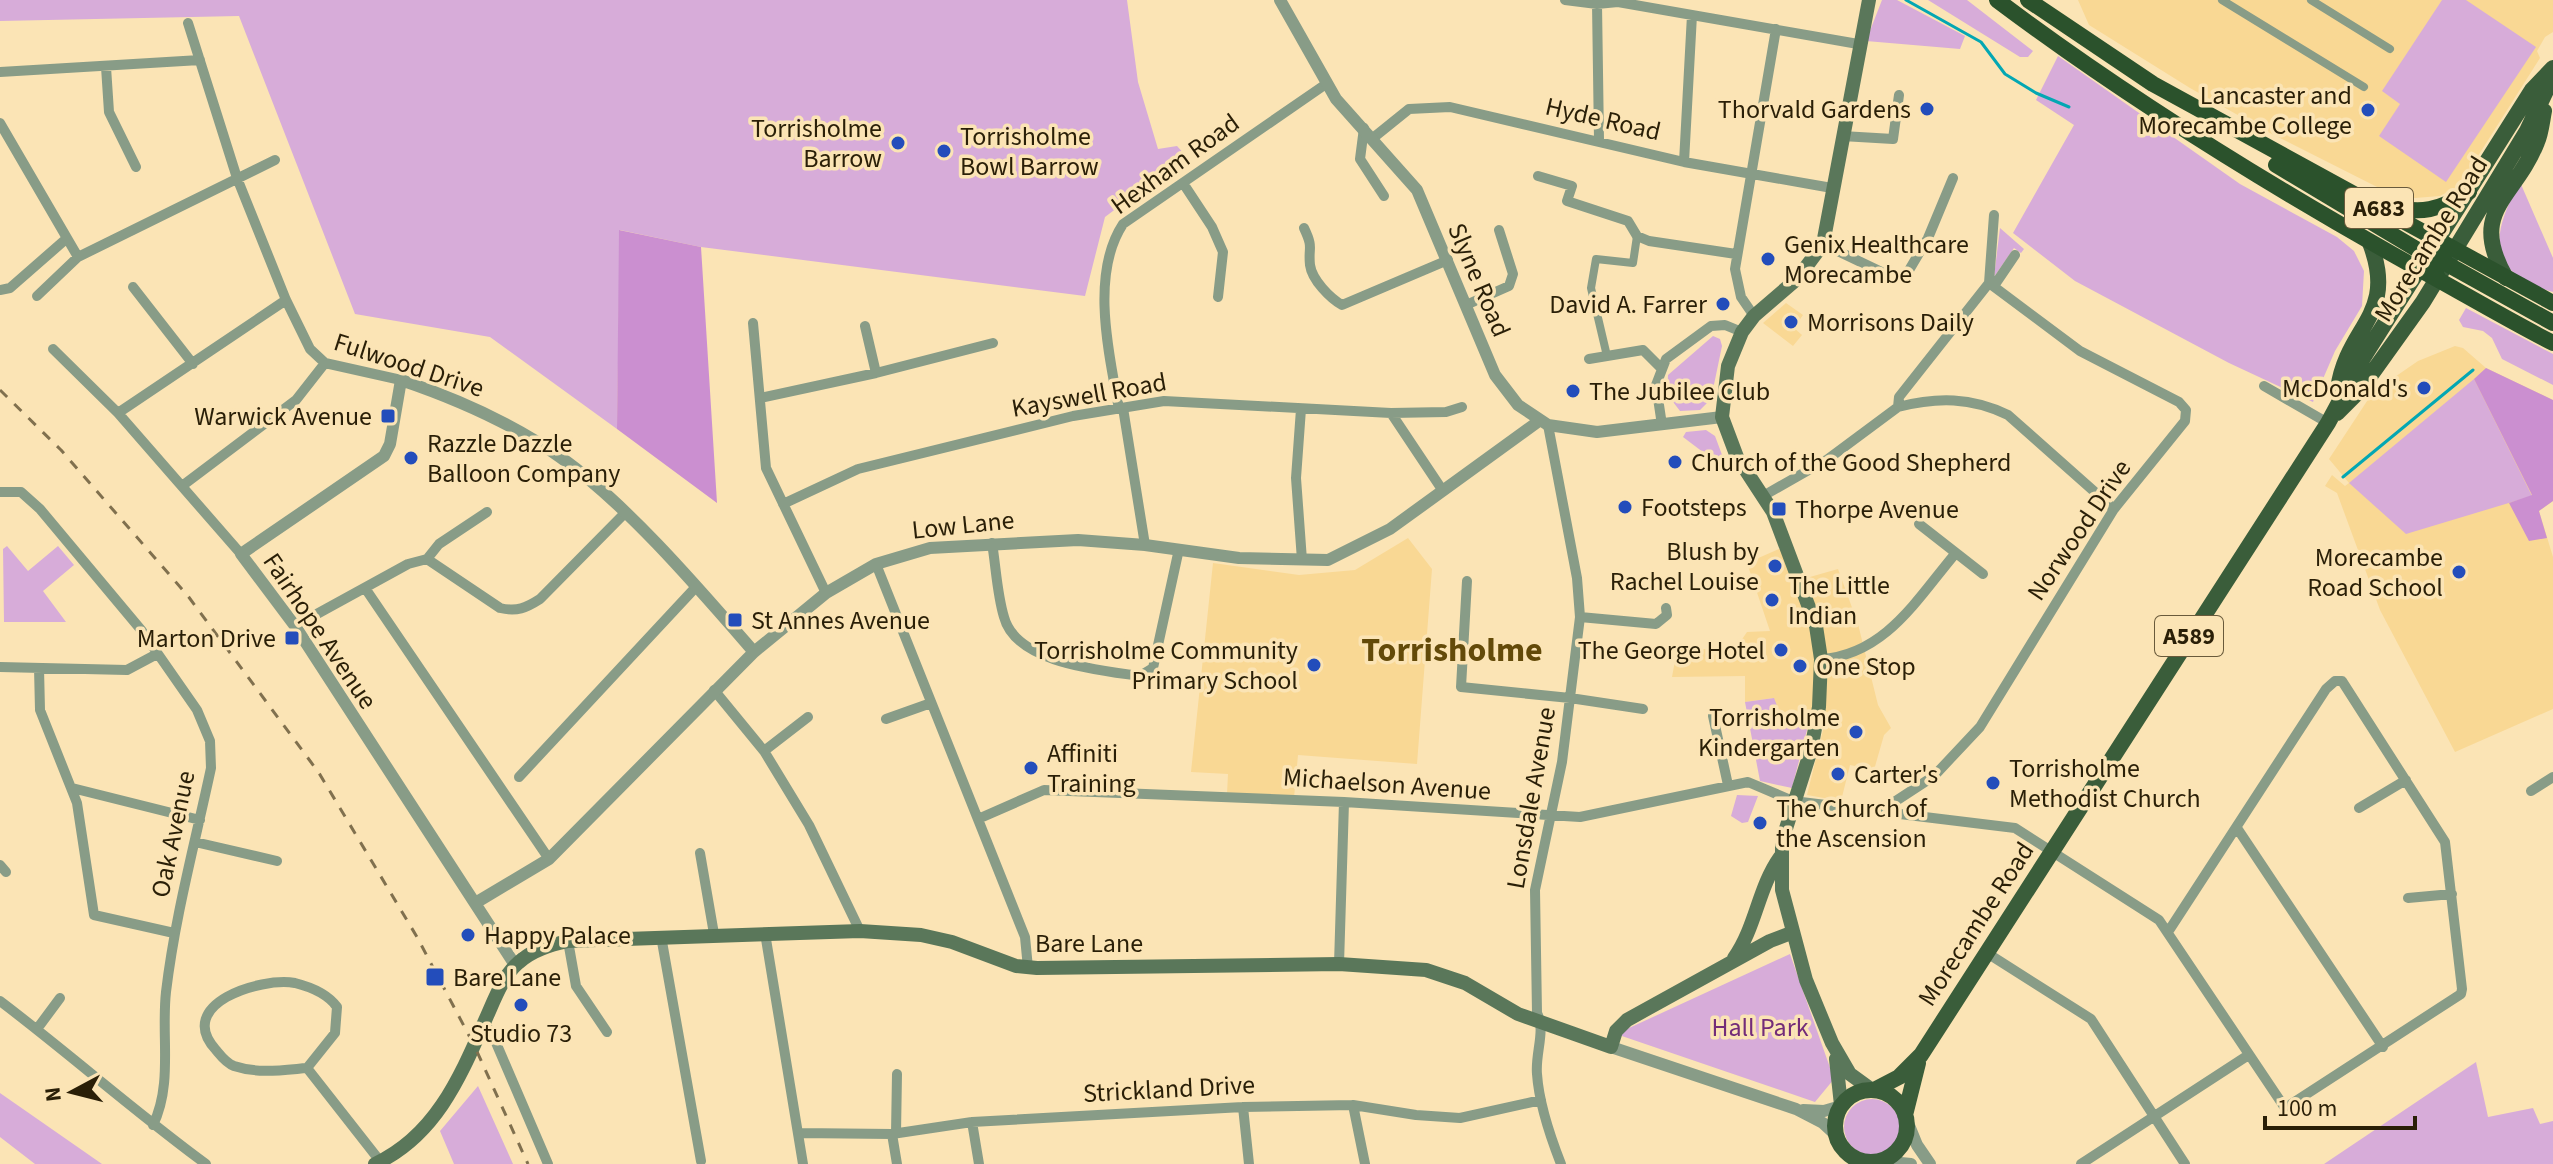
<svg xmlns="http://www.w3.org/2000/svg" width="2553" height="1164" font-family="'Source Sans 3',sans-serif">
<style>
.built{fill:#f9d894}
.green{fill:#d7acd9}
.forest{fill:#cb8fd0}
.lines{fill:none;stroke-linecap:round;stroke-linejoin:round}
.stream{stroke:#03a7b3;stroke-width:3}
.pedestrian{stroke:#889c87;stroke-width:8}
.minor{stroke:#889c87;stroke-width:10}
.tertiary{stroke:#889c87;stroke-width:12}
.secondary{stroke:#5a775a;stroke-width:14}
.primary{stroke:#3a5d3a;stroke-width:16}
.trunk{stroke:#2b522c;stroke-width:16}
.rail{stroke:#80704e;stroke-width:3;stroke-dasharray:10 10;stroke-linecap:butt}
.poi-dot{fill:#234dbb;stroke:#fbe4b5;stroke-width:3}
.labels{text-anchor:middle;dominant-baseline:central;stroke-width:7;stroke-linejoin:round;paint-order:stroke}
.shield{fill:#fbe4b5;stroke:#695a3b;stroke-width:2}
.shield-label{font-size:24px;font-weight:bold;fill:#2a1f07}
.poi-label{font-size:26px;fill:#2a1f07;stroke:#fbe4b5;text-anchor:start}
.street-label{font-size:26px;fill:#2a1f07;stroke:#fbe4b5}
.park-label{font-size:26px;fill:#732c79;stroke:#fbe4b5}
.district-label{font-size:34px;font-weight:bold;fill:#634a09;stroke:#fbe4b5}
</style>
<rect width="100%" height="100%" fill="#fbe4b5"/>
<path class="built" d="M2078,0h475v32l-8,5 -8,14 3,7 -81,128 -19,10 -25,2 -26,-5 -123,-62 -76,-43 -101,-63z
M1786,303l17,12 -9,13 8,7 -9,11 -30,-23z
M2455,346l8,2 23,20 67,32v101l-14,10 14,46v152l-98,43 -75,-142 -43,-117 -12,-7 7,-11 13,11 4,-3 -20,-24 44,-67 45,-31z
M1408,538l24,31 -15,195 -119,-9 -4,43 -67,-4 1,-20 -37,-2 22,-209 86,12 56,-5z
M1788,545l15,34 35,-10 20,55 20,81 13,23 -7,7 -10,35 -24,-5 -9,36 -34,-6 19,-77 -18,8 -25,-5 -10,-23 -28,4v-26l-73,1 5,-27 59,-2 11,-16 23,-1 -23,-68z"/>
<path class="green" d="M0,0h1127l11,82 20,67 19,-3 9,10 -81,61 -20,79 -384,-49 -81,-17 -3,199 -127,-92 -135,-23 -116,-298 -239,5z
M1882,0h15l68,36 -5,13 -94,-8z
M1928,0h39l66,51 -5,6h-8z
M2442,0h24l70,47 -90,135 -67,-46 21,-32 -18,-13z
M2058,56l182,128 97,53 17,14 10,20 -2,35 -27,45 -22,51 -84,-39 -154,-82 -62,-48 61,-108 -38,-25z
M2520,182l33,76v34c-68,-19 -62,-58 -33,-110z
M2000,228l24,21 -3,4 -7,-5 -20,29z
M2466,308l87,46v31l-51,-26 -10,-21 -9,-7 -20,-4 -4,-7z
M1713,336l7,3 2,7 -11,53 -11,11 -20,1 -13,-17 1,-19z
M2474,379l58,117 -126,38 -57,-51z
M1706,430l9,6 13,35 -45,-34 3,-5z
M7,546l21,25 30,-25 16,19 -31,26 23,31h-62l-1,-73z
M1774,698l9,23 25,5 -16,62 -32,-7 -15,-79z
M1737,795l21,1 -10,26 -6,1 -11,-7z
M1790,954l44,125 -19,23 -199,-68z
M2476,1062l12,55 45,-9 7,16 13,-3v43h-229z
M478,1086l35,78h-59l-14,-33z
M0,1093l102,71h-67l-35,-27z
M1844 1127a28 28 0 1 1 56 0a28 28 0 1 1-56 0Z"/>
<path class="forest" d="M619,230l82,17 16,256 -100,-74z
M2486,368l67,32v101l-14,10 8,27 -18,3 -20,-38 23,-8 -58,-116z"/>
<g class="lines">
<path class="stream" d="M1906,0l75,42 24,32 31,19 33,14
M2343,477l130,-107"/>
<path class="pedestrian" d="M2222,0l142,87
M2311,0l79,49
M1607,356l-16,-68 5,-29 37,4 4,-27"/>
<path class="minor" d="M1565,0l32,4 21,-2 240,42
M1597,4l2,136
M188,23l49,155 49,122 24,49 15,14 76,17
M106,67l3,45 27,55
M0,72l200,-12
M0,123l78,134
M1364,128l-4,31 24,37
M1842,136l51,3 6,-44
M1373,138l36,-29 41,-2 234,55 148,26
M1684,162l8,-147
M1538,176l34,10 -5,15 61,20 9,15 12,5 87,13
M1183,183l29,44 11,25 -5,45
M1304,228c10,21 4,18 6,37 2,15 20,33 32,40l106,-45
M1823,244l69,33h13l23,-39 25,-60
M1989,283l5,-68
M1994,286l21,-31
M133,287l60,77
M0,290l10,-2 56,-49
M37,296l41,-39 197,-97
M1466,305l43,-19 4,-12 -14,-44
M1754,316l-13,-19 -6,-28 41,-240
M753,323l13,145 60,125
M865,326l11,47
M53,349l65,64 123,141
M1589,359l54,-9 17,17
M2264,386l64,37
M760,398l116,-25 117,-30
M1898,407c39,-10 73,-10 110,8l106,94
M1123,408l22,137
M1119,409c-10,-55 -29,-135 4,-185l203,-140
M1301,409l-5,69 6,82
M118,413l168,-113
M1391,413l52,78
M1548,425l29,153 3,39 -18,145 -27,128 2,123c9,18 -2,40 0,61 2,30 13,62 24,90
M1662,425l-6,-40 10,-26 45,-33 14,-1 17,7
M182,486l114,-86 29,-37
M0,492h21l19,17 102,122 55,79 13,31 1,27c-16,75 -36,148 -45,224 -5,44 7,92 -13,133
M1763,496l65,-37 70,-52 1,-10 90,-114
M783,504l75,-35 215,-53 91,-15 227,12 55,-1 16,-5
M1919,524l64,50
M992,543c4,24 5,51 12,74 12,46 95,53 136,59l13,-8 26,-119
M427,559l12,-15 48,-32
M876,564l149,373 3,31
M1467,581l-6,106 109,11 73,11
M365,588l184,271
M1580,617l76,7 11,-9 -1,-7
M295,626l113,-62 19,-5 73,49c17,4 26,0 40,-9l84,-85
M1821,659c64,-4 96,-60 134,-105
M0,667l127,3 30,-16
M39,668l1,42 37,93 17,112 80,18
M714,690l50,61 45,74 51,106
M1713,716l15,69
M886,719l45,-16
M764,751l44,-34
M519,777l176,-189
M72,788l128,32
M2531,791l22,-14
M2359,808l47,-28
M1882,810l52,-34 46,-49 134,-218 71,-88 1,-11 -7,-8 -99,-51 -91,-68
M978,819l66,-29 300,12 236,15 168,-35 45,19 222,27 144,92 126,188 176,-114 1,-5 -17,-147 -103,-161h-7l-9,8 -158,243
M2237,828l146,219
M195,842l82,19
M700,853l14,81
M0,865l6,7
M2408,898l44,-4
M765,933l38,231
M661,936l40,225
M568,941l8,45 31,46
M1987,953l104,66 94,145
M1339,964l5,-162
M0,1001c70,53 135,111 206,163
M483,1025l8,6 57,133
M37,1029l23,-31
M307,1068l28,-35 2,-26c-10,-14 -26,-20 -42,-24 -35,-6 -121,21 -79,67 5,6 10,13 18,16 24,8 49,4 73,2l73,93
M1353,1105l12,59
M1243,1107l6,57
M972,1122l7,42
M798,1133l94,1 80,-12 271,-15 110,-2 63,10 44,3 81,-18
M896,1133l1,-59
M892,1134l5,30
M2081,1164l166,-108"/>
<path class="tertiary" d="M1280,0l56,99 81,91 78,185 23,30 30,20 49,7 125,-15
M477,902l72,-43 205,-207 72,-59 50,-29 54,-16 148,-8 67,5 94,13 89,2 62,-31 149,-108
M515,965l-220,-339 -54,-72 143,-98 6,-12 11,-64c56,19 111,43 159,77 66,46 141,134 194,195
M1611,1047l185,62 27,14 13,12
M1803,1110l21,1 17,-5
M1906,1118l11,27 13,19
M1880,1161l31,3"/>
<path class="secondary" d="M1869,0l-46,244 -26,35 -43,37 -12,16 -14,34 -6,51 15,40 36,55 43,114 5,33 -2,48 -8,43 -29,91v49l24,90 26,63 18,31 22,16
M1734,958c22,-31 24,-70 46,-101
M1836,1059l5,46
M375,1164c62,-29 86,-89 112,-148 8,-18 16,-40 31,-53 14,-13 32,-18 50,-22l292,-10 61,4 31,7 64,24 21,2 302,-4 87,6 39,13 53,31 93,33 5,-16 11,-11 143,-79 21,-8"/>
<path class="primary" d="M2506,278c-39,-68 9,-79 31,-136 4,-9 5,-21 7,-31
M2338,389c9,-64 60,-73 32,-146
M2337,413l23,-23 63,-88 104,-171 26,-55
M1874,1090l25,-13 22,-22 407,-632 35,-65 169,-268 21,-22
M1835 1126a36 36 0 1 1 72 0a36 36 0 1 1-72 0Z
M1905,1115l13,-52"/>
<path class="trunk" d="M1997,0c133,100 273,186 418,267 46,25 91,52 138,76
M2028,0l125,84 400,219
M2276,165l152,91 10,22
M2389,203c28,15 54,5 80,-11
M2435,248l12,16 106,59"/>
<path class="rail" d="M0,390l61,60 127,146 131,177 98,164 57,108 54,119"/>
</g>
<g class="poi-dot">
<circle cx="1927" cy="109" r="8"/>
<circle cx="2368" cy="110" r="8"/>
<circle cx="898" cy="143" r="8"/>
<circle cx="944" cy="151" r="8"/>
<circle cx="1768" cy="259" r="8"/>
<circle cx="1723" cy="304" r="8"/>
<circle cx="1791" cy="322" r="8"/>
<circle cx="2424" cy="388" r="8"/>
<circle cx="1573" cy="391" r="8"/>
<rect x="380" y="408" width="16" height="16" rx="4"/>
<circle cx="411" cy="458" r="8"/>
<circle cx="1675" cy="462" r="8"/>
<circle cx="1625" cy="507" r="8"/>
<rect x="1771" y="501" width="16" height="16" rx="4"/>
<circle cx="1775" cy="566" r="8"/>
<circle cx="2459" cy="572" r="8"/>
<circle cx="1772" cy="600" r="8"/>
<rect x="727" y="612" width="16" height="16" rx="4"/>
<rect x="284" y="630" width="16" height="16" rx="4"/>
<circle cx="1781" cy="650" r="8"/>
<circle cx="1314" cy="665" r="8"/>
<circle cx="1800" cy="666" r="8"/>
<circle cx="1856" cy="732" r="8"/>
<circle cx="1031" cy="768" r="8"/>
<circle cx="1838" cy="774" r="8"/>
<circle cx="1993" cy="783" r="8"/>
<circle cx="1760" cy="823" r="8"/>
<circle cx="468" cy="935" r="8"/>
<rect x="425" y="967" width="20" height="20" rx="4"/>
<circle cx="521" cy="1005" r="8"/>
</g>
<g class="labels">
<g class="shield">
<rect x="2345" y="188" width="68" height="40" rx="6"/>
<rect x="2155" y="616" width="68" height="40" rx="6"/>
</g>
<g class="shield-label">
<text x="2379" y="208">A683</text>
<text x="2189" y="636">A589</text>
</g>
<g class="poi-label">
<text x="2352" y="95" text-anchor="end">Lancaster and<tspan x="2352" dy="30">Morecambe College</tspan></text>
<text x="1911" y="109" text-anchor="end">Thorvald Gardens</text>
<text x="882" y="128" text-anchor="end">Torrisholme<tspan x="882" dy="30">Barrow</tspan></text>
<text x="960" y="136">Torrisholme<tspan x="960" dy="30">Bowl Barrow</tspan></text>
<text x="1784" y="244">Genix Healthcare<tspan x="1784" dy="30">Morecambe</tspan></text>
<text x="1707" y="304" text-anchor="end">David A. Farrer</text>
<text x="1807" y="322">Morrisons Daily</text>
<text x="2408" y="388" text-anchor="end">McDonald's</text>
<text x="1589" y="391">The Jubilee Club</text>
<text x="372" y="416" text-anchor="end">Warwick Avenue</text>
<text x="427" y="443">Razzle Dazzle<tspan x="427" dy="30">Balloon Company</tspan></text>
<text x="1691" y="462">Church of the Good Shepherd</text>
<text x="1641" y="507">Footsteps</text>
<text x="1795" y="509">Thorpe Avenue</text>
<text x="1759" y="551" text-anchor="end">Blush by<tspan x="1759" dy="30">Rachel Louise</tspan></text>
<text x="2443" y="557" text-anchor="end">Morecambe<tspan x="2443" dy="30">Road School</tspan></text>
<text x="1788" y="585">The Little<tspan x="1788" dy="30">Indian</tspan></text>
<text x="751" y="620">St Annes Avenue</text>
<text x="276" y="638" text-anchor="end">Marton Drive</text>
<text x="1298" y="650" text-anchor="end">Torrisholme Community<tspan x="1298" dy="30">Primary School</tspan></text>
<text x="1765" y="650" text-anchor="end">The George Hotel</text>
<text x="1816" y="666">One Stop</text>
<text x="1840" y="717" text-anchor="end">Torrisholme<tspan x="1840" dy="30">Kindergarten</tspan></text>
<text x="1047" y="753">Affiniti<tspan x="1047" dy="30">Training</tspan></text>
<text x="2009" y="768">Torrisholme<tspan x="2009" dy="30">Methodist Church</tspan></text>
<text x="1854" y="774">Carter's</text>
<text x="1776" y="808">The Church of<tspan x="1776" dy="30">the Ascension</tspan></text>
<text x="484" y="935">Happy Palace</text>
<text x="453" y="977">Bare Lane</text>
<text x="521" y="1033" text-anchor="middle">Studio 73</text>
</g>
<g class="street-label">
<text transform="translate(1603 119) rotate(13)">Hyde Road</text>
<text transform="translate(1175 164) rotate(-36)">Hexham Road</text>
<text transform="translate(2431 239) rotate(-58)">Morecambe Road</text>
<text transform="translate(1479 280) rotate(67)">Slyne Road</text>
<text transform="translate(409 365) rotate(18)">Fulwood Drive</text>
<text transform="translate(1089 395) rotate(-10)">Kayswell Road</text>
<text transform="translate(963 525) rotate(-6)">Low Lane</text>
<text transform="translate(2079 530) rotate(-56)">Norwood Drive</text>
<text transform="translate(320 631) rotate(56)">Fairhope Avenue</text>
<text transform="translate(1387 784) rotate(4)">Michaelson Avenue</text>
<text transform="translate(1531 798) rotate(-80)">Lonsdale Avenue</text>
<text transform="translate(173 834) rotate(-78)">Oak Avenue</text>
<text transform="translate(1976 924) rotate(-57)">Morecambe Road</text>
<text x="1089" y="943">Bare Lane</text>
<text transform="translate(1169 1089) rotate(-3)">Strickland Drive</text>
</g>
<g class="park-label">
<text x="1760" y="1027">Hall Park</text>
</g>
<g class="district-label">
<text x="1452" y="650">Torrisholme</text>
</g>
</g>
<g transform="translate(72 1092) rotate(263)" stroke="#fbe4b5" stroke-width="6" paint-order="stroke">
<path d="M0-6L14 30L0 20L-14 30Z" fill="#2a1f07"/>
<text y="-12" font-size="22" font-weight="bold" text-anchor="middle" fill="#2a1f07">N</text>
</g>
<path d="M2265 1116v12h150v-12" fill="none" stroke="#2a1f07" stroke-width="4"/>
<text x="2277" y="1116" font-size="24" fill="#2a1f07" stroke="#fbe4b5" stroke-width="6" paint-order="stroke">100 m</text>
</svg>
